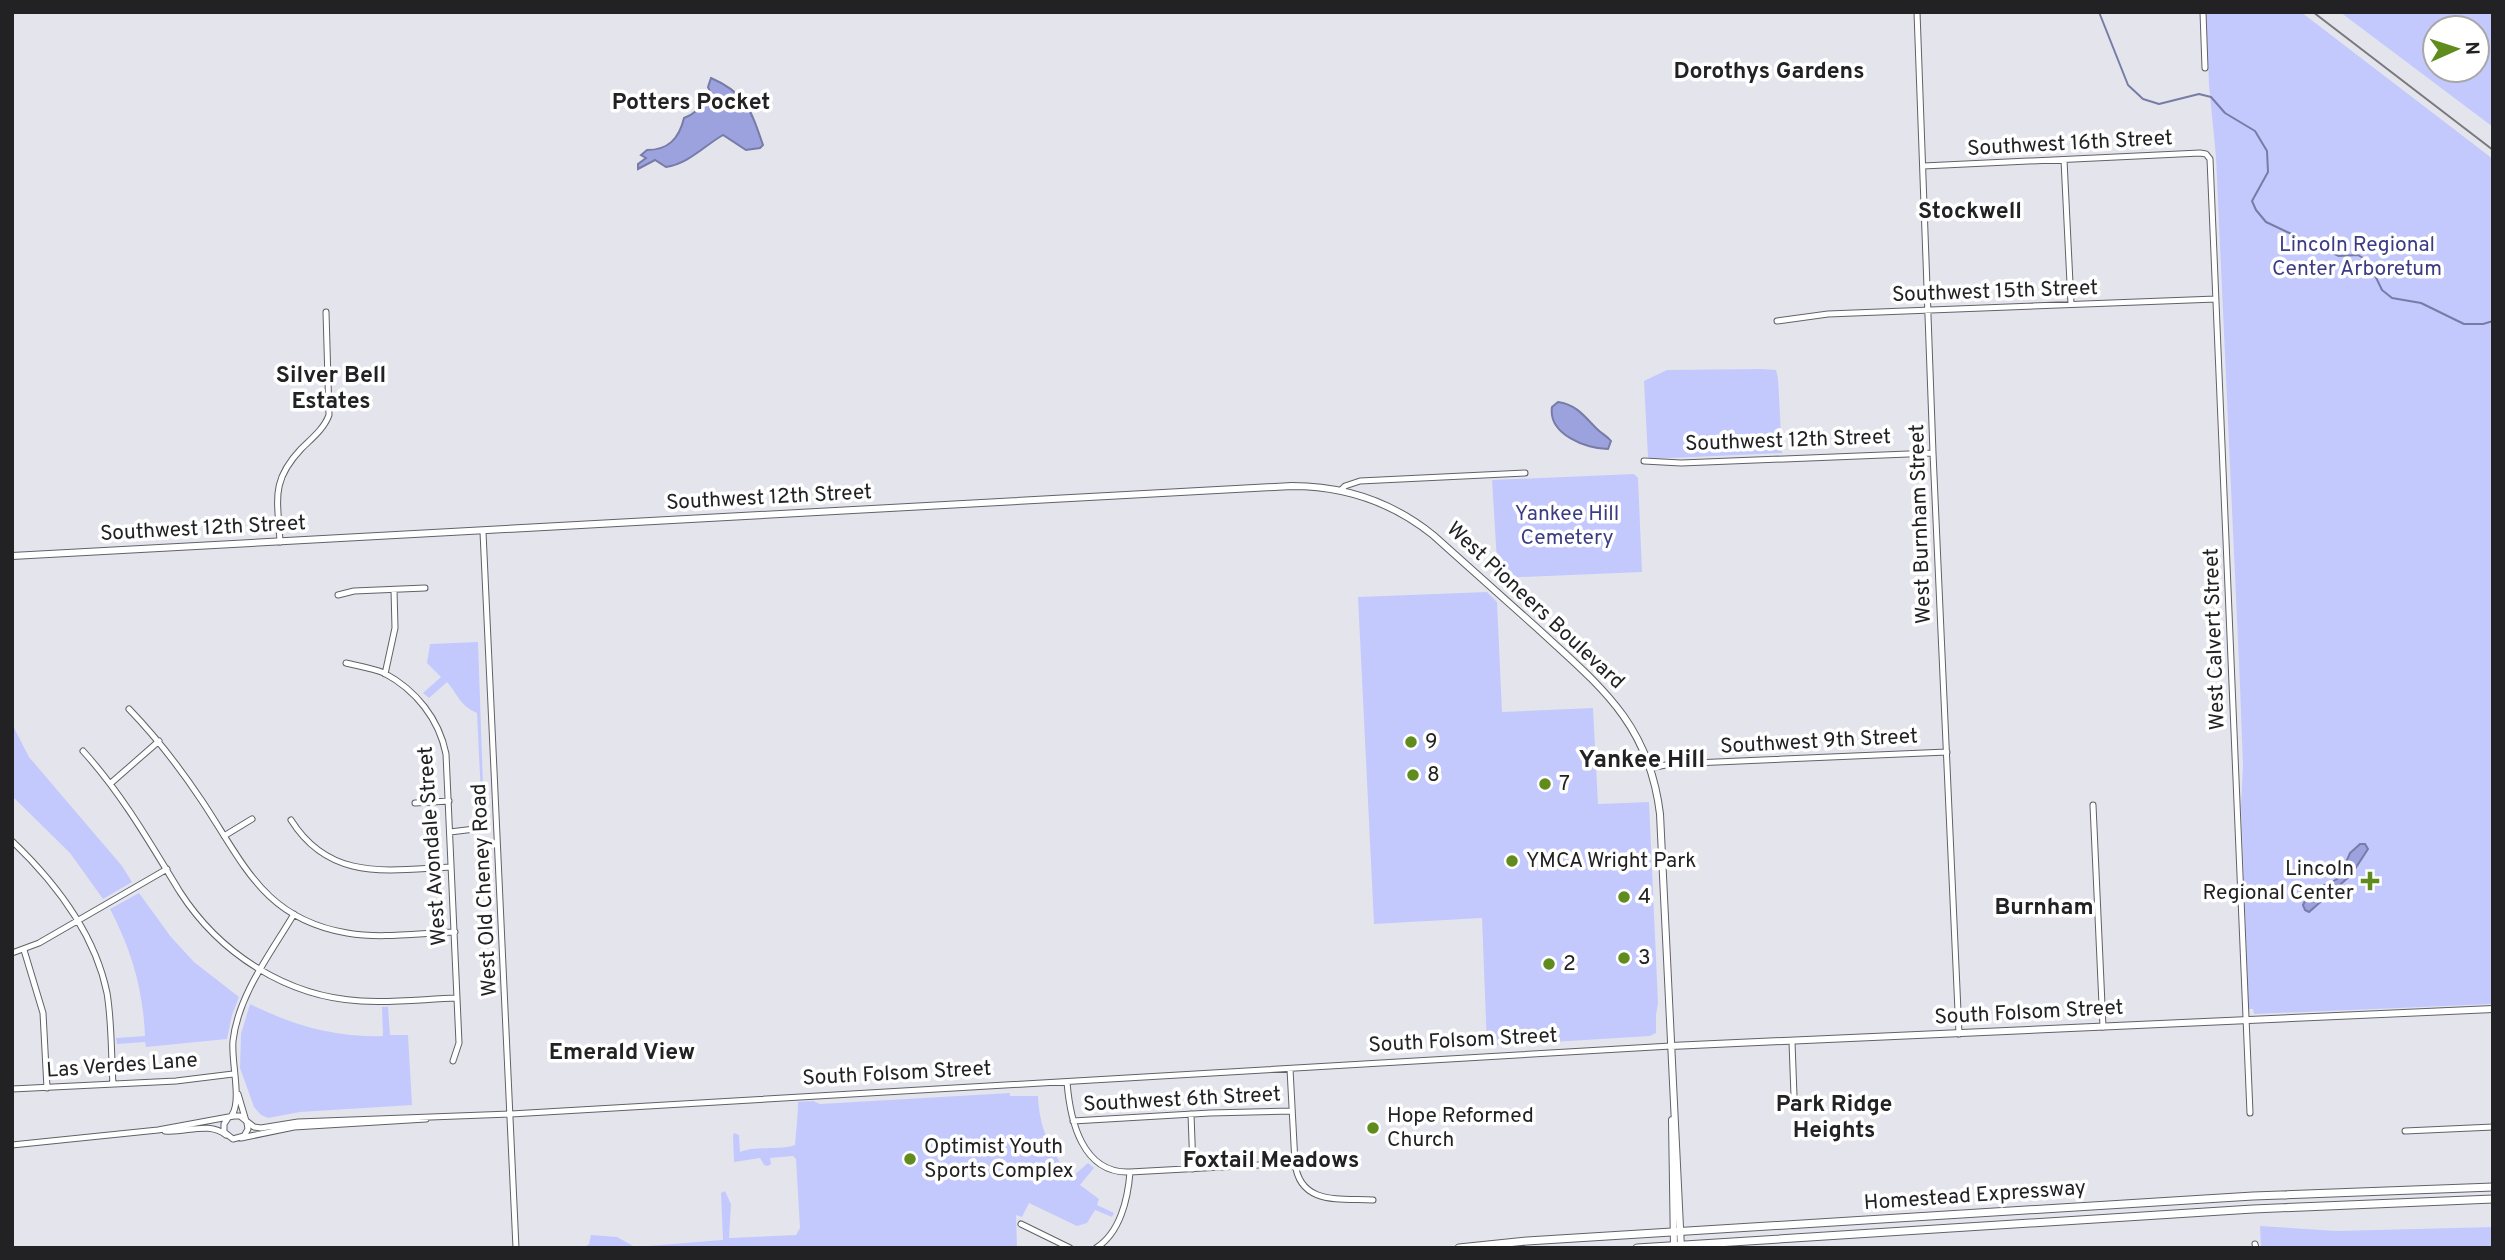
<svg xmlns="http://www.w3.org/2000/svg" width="2505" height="1260" font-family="Overpass,sans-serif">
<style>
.green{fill:#c4c9fd;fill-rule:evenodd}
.water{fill:#9ca2de;stroke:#777ca6;stroke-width:2}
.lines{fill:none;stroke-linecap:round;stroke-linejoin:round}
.stream{stroke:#777ca6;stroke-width:2}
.minor-casing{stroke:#616268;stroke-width:7}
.major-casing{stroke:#616268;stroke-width:8}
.highway-casing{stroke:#616268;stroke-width:9}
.minor{stroke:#fff;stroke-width:5}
.major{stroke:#fff;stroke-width:6}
.highway{stroke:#fff;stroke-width:7}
.rail{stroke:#78787d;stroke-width:2}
.poi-dot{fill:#5f8c1d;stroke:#fff;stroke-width:2.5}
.labels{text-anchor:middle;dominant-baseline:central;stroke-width:7;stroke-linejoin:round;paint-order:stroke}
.street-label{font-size:21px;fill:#222224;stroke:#fff}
.park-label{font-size:21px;fill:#3c3c84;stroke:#fff}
.poi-label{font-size:21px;fill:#222224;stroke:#fff;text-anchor:start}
.neighbourhood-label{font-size:23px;font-weight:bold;fill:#222224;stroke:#fff}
.quarter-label{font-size:24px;font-weight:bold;fill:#222224;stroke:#fff}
</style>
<rect width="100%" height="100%" fill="#e4e5ec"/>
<path class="green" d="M2206,12h95l192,147v845l-239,10 -1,-5h-4l-8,-204 2,-39 -3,-80 -24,-529 -7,-72z
M2340,12h153v115zM2435,28h42v42h-42z
M1762,369l14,1 2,8 4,75 -132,6 -2,-2 -4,-76 23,-11z
M1634,474l4,4 4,94 -144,6 -6,-98z
M1487,592l10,10 5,110 91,-4 5,96 51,-2 9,201 -2,12v18l-6,3 -163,10 -5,-128 -108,6 -16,-327z
M478,642l6,172 -2,3 -5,-104c-18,-8 -18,-17 -30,-31l-18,16 -6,-5 18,-16 -14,-14 3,-19z
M12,724l17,33 93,109 10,16 -29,17 -33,-46 -58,-57z
M139,893l32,44 23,25 45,35 -7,18 -5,24 -81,8 -1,-5 -28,2 -1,-6 29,-2c-2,-46 -13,-85 -35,-127z
M250,1004c42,21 86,34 133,32l-1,-29h6l2,28h18l4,70 -112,7 -32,6 -7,-3 -7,-8 -14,-39 1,-34z
M1010,1093v3h28c1,31 13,58 34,81l16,-14 6,5 -14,17 19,14 -2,6 17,8 -2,4 -17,-7 -8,13 -10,3 -48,-23 -7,14 -6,-2 1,33h-434l6,-4 2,-9 26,2 18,10 88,-7 -2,-47 4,-2 6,13 -2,34 67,-3 4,-7 -4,-69 -3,-3 -23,2 1,6 -3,2 -4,-1 -4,-7 -26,4 -1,-26 1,-3 5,2 1,17c16,-7 37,-1 55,-7 1,-15 3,-28 3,-43l15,-1 7,3z
M2260,1226l77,5 156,-4v21h-232z"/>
<path class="water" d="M711,78c35,15 40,32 52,67l-3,3 -14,2 -23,-15c-19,11 -35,29 -57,32l-11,-7 -17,9v-5l8,-6 -5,-3 6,-5c21,0 32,-11 37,-32 14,-5 14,-12 30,-17l-6,-14z
M1558,402c19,3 26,14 39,27 5,5 10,7 14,12l-3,8c-22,0 -60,-15 -56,-42z
M2360,844h5l3,5 -17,26 -42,37 -4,-2 -2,-5c7,-16 22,-19 36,-27l11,-25z"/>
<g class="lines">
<path class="stream" d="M2099,12l29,73 15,14 16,5 40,-10 12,3 14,16 30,18 12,20 1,21 -16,29 4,9 10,12 64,30 9,4 19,-1 10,6 14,29 10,8 29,5 43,21h19l10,-3"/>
<defs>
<path id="minor" d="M1917,12l16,441 26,581
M2203,12l2,56
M2064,160l7,144
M1923,166l277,-13 6,1 4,5 40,954
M1777,321l51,-7 388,-15
M1644,461l37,2 252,-10
M1341,490l4,-4 15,-5 165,-8
M483,532l33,716
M280,542c-2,-42 -10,-60 21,-93 10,-10 23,-20 28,-34l-3,-103
M338,595l16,-4 71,-3
M346,663c12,3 26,5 38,10 32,17 55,46 62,81l13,289 -6,18
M385,674l10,-46 -1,-38
M129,709c28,29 51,59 73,92 42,63 62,118 145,132 35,6 72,0 108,-1
M83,751c39,43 67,92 97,141 40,62 107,105 181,109 32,2 64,-2 96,-3
M1650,768l21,-4 276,-12
M111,783l48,-42
M415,803l34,-2
M2093,805l10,222
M291,820c39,62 97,50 160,47
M450,832l33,-4
M224,836l28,-17
M12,841c43,41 83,93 95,152 5,30 4,61 6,91
M24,950l19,63 4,75
M12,953l27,-10 128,-74
M1792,1042l2,54
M1290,1069l5,94
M1067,1082c3,38 15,92 63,90l165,-9c5,43 46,35 78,37
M12,1089l164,-8 57,-7
M238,1094l8,27
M1191,1114l2,55
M232,1115c10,-15 -1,-53 1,-74 5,-46 38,-88 61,-127
M228,1118l-4,6v8l9,7 11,-3 4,-7 -1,-6
M1073,1121l137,-8 82,-2
M165,1131c21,2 44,-10 61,4
M2405,1131l88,-4
M241,1138l53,-11 132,-8
M12,1145l146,-15 76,-14h6l14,11 7,1 37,-6 213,-8 1160,-68
M1021,1224l49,24
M2255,1244l1,4
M1096,1248c24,-15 32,-49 34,-76"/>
<path id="major" d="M12,556l1280,-70c53,0 100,16 141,49 35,31 69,62 104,93 63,58 112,95 123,186l21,434
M1671,1046l822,-37
M1672,1120l2,128"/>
<path id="highway" d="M1459,1248l68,-7 726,-45 240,-9
M1637,1248l616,-39 240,-10"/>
</defs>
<use href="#minor" class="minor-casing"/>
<use href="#major" class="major-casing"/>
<use href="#highway" class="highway-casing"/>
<use href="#minor" class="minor"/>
<use href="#major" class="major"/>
<use href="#highway" class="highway"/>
<path class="rail" d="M2313,12l180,138"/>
</g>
<g class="poi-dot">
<circle cx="1411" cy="742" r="7"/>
<circle cx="1413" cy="775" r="7"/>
<circle cx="1545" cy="784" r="7"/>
<circle cx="1512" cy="861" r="7"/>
<path d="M2366.5 870.5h7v7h7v7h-7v7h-7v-7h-7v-7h7z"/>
<circle cx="1624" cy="897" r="7"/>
<circle cx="1624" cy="958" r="7"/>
<circle cx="1549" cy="964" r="7"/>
<circle cx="1373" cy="1128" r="7"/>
<circle cx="910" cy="1159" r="7"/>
</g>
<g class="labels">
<g class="street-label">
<text transform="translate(2070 144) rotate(-3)">Southwest 16th Street</text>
<text transform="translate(1995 292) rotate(-2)">Southwest 15th Street</text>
<text transform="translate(1788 441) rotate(-2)">Southwest 12th Street</text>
<text transform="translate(769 498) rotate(-3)">Southwest 12th Street</text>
<text transform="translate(1921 524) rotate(-92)">West Burnham Street</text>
<text transform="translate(203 529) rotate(-3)">Southwest 12th Street</text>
<text transform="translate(1535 606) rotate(43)">West Pioneers Boulevard</text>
<text transform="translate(2215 639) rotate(-92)">West Calvert Street</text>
<text transform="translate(1819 742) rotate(-3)">Southwest 9th Street</text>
<text transform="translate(433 846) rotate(-94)">West Avondale Street</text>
<text transform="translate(485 890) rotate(-93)">West Old Cheney Road</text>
<text transform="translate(2029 1013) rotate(-3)">South Folsom Street</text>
<text transform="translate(1463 1041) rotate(-3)">South Folsom Street</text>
<text transform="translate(122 1066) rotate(-4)">Las Verdes Lane</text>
<text transform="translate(897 1074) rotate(-3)">South Folsom Street</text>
<text transform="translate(1182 1100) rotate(-3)">Southwest 6th Street</text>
<text transform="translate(1975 1196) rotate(-4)">Homestead Expressway</text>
</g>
<g class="park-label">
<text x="2357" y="245">Lincoln Regional<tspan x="2357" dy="24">Center Arboretum</tspan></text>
<text x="1567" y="514">Yankee Hill<tspan x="1567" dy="24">Cemetery</tspan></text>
</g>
<g class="poi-label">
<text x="1425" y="742">9</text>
<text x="1427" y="775">8</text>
<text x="1559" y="784">7</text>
<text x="1526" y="861">YMCA Wright Park</text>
<text x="2354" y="869" text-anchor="end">Lincoln<tspan x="2354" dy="24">Regional Center</tspan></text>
<text x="1638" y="897">4</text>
<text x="1638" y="958">3</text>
<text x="1563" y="964">2</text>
<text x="1387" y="1116">Hope Reformed<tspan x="1387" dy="24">Church</tspan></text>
<text x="924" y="1147">Optimist Youth<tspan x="924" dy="24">Sports Complex</tspan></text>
</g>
<g class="neighbourhood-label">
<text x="1769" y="72">Dorothys Gardens</text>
<text x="691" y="103">Potters Pocket</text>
<text x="1970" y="212">Stockwell</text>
<text x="331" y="376">Silver Bell<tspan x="331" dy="26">Estates</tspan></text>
<text x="2044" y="908">Burnham</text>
<text x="622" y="1053">Emerald View</text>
<text x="1834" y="1105">Park Ridge<tspan x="1834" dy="26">Heights</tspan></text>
<text x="1271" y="1161">Foxtail Meadows</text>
</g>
<g class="quarter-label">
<text x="1642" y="761">Yankee Hill</text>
</g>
</g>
<rect width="2505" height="1260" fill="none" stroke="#222224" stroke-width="28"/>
<g transform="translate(2456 49) rotate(87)"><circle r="33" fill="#ffffff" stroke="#a7a7a7" stroke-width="2"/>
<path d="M0-5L12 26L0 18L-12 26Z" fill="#5f8c1d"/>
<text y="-10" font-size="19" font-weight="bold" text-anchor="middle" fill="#222224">N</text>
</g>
</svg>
